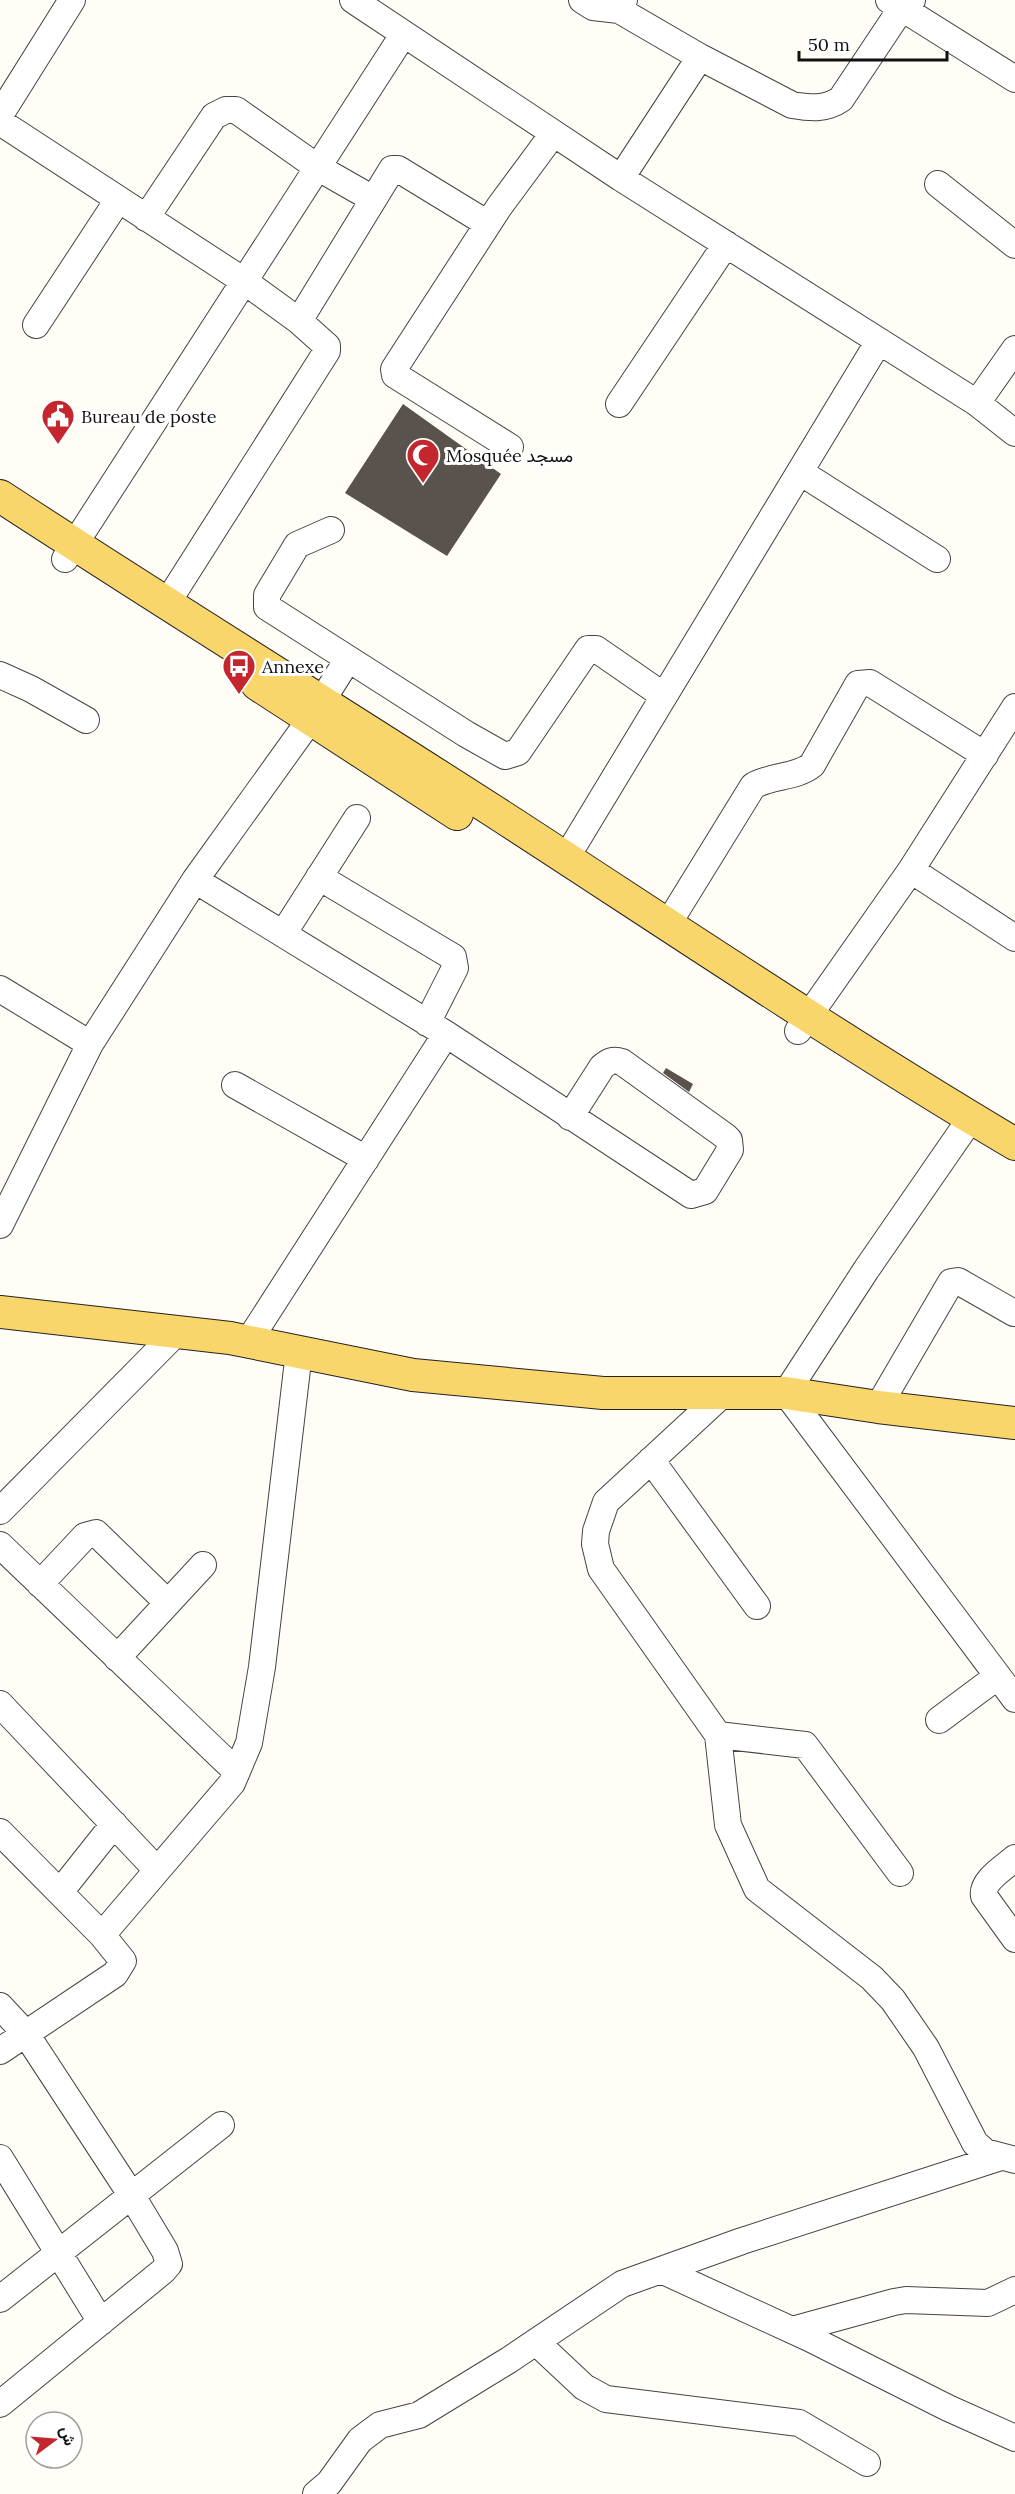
<svg xmlns="http://www.w3.org/2000/svg" width="1015" height="2494" font-family="Lora,Vazirmatn,serif">
<style>
.building{fill:#5a524d}
.lines{fill:none;stroke-linecap:round;stroke-linejoin:round}
.minor-casing{stroke:#444;stroke-width:28}
.major-casing{stroke:#222;stroke-width:34}
.minor{stroke:#fff;stroke-width:26}
.major{stroke:#f9d66b;stroke-width:32}
.labels{text-anchor:middle;dominant-baseline:central;stroke-width:6;stroke-linejoin:round;paint-order:stroke}
.poi-label{font-size:18px;fill:#111;stroke:#fff;text-anchor:start}
</style>
<rect width="100%" height="100%" fill="#fffdf5"/>
<path class="building" d="M403,404l98,70 -54,82 -102,-63z
M666,1068l27,16 -4,8 -26,-19z"/>
<g class="lines">
<defs>
<path id="minor" d="M353,0l268,178 356,225 38,30
M582,0l11,7 26,3
M624,0l-5,10 81,47
M889,0l126,79
M0,115l72,-115
M0,122l244,159 55,40 28,25v5l-160,252
M621,178l79,-121 92,48c18,3 33,5 49,-6l60,-90 11,-9
M938,184l77,61
M146,218l68,-102 12,-6h10l81,57 56,32
M299,321l93,-152h6l90,55
M36,325l82,-125
M977,403l38,-54
M619,404l107,-160
M510,447l-115,-72 -1,-6 105,-162 54,-73
M800,472l137,87
M331,530l-34,15 -30,50v12l199,127 39,22 13,-4 70,-103h8l68,47
M65,559l338,-524
M0,675l31,14 55,31
M566,858l313,-517
M911,870l104,68
M319,877l134,80 2,11 -28,55
M195,880l251,154 245,161 14,-4 25,-41 -1,-10 -4,-4 -103,-74c-9,-3 -13,-1 -20,5l-32,50
M668,924l85,-138c18,-11 43,-8 59,-21l46,-81 12,-1 115,72
M283,934l74,-116
M0,989l90,55
M798,1031l113,-161 104,-163
M235,1085l131,74
M971,1118l-105,152 -80,123 229,306
M0,1225l90,-181 105,-164 115,-160 38,-61
M248,1342l198,-308
M725,1392l-119,110 -10,29 -1,13 6,25 117,166 10,90 29,64 115,89 21,22 33,48 49,95 10,9 30,8
M878,1407l73,-125 7,-1 56,32
M651,1460l106,146
M0,1511l177,-179
M0,1545l237,227
M40,1584l45,-48 11,-3 72,70
M117,1658l86,-93
M0,1704l157,166
M939,1720l59,-44
M718,1735l87,10 95,128
M0,1832l102,103 21,26 -8,13 -115,77
M1015,1858c-10,9 -34,23 -31,38l31,43
M60,1892l54,-68
M102,1935l130,-152 17,-40 13,-76 37,-315
M0,2006l26,28 106,162 33,55 4,13 -6,7 -163,133
M0,2158l101,164
M661,2270l148,68 139,70 67,30
M0,2299l221,-174
M792,2330l102,-28 12,-2 82,3 27,-13
M536,2342l48,45 22,12 193,24 68,40
M316,2494l13,-11 31,-43 20,-15 39,-10 90,-55 113,-76 120,-43 256,-83"/>
<path id="major" d="M0,496c164,107 330,210 495,316 173,112 343,227 520,332
M257,684l200,130
M0,1312l230,26 183,37 190,18h183l92,14 137,16"/>
</defs>
<use href="#minor" class="minor-casing"/>
<use href="#major" class="major-casing"/>
<use href="#minor" class="minor"/>
<use href="#major" class="major"/>
</g>
<defs>
<symbol id="civic-pin" viewBox="-11 -11 22 30"><path d="M0 17L-7.5 6A9.5 9.5 0 1 1 7.5 6Z" fill="#c4262e" stroke="#fff"/><path d="M-.6-6.5H3V-4.5H.6V-3L4-1V1h2V6H-6V1h2V-1L-.6-3ZM-1.2 2.5V6h2.4V2.5Z" fill="#fff"/></symbol>
<symbol id="mosque-pin" viewBox="-11 -11 22 30"><path d="M0 17L-7.5 6A9.5 9.5 0 1 1 7.5 6Z" fill="#c4262e" stroke="#fff"/><path d="M3.5-4.9A6 6 0 1 0 3.5 4.9A5 5 0 1 1 3.5-4.9Z" fill="#fff"/></symbol>
<symbol id="bus-pin" viewBox="-11 -11 22 30"><path d="M0 17L-7.5 6A9.5 9.5 0 1 1 7.5 6Z" fill="#c4262e" stroke="#fff"/><path d="M-5-6H5V4H4V6H2V4H-2V6H-4V4H-5ZM-3.5-4V0h7V-4ZM-3.5 1.2v1.5H-2V1.2ZM2 1.2v1.5H3.5V1.2Z" fill="#fff"/></symbol>
</defs>
<g fill-rule="evenodd">
<use href="#civic-pin" x="39" y="397" width="38" height="52"/>
<use href="#mosque-pin" x="404" y="436" width="38" height="52"/>
<use href="#bus-pin" x="220" y="647" width="38" height="52"/>
</g>
<g class="labels">
<g class="poi-label">
<text x="81" y="416">Bureau de poste</text>
<text x="446" y="455">Mosquée مسجد</text>
<text x="262" y="666">Annexe</text>
</g>
</g>
<g transform="translate(54 2440) rotate(74)"><circle r="28" fill="#ffffff" stroke="#a0a0a0" stroke-width="1.5"/>
<path d="M0-4.5L10 22L0 15L-10 22Z" fill="#c4262e"/>
<text y="-9" font-size="16" font-weight="bold" text-anchor="middle" fill="#111111">ش</text>
</g>
<path d="M799 51v9h148v-9" fill="none" stroke="#111111" stroke-width="3"/>
<text x="808" y="51" font-size="18" fill="#111111" stroke="#ffffff" stroke-width="4.5" paint-order="stroke">50 m</text>
</svg>
